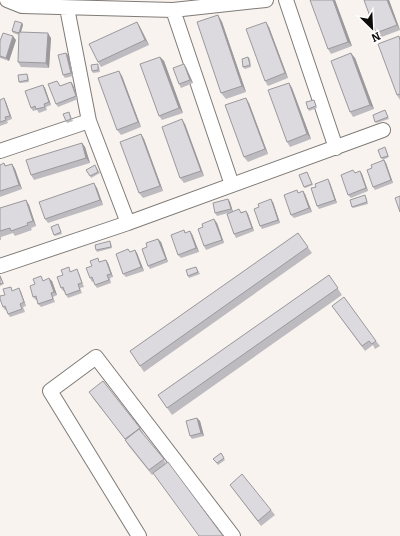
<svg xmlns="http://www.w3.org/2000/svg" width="400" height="536" font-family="Bitter,serif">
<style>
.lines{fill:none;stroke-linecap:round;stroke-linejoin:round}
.minor-casing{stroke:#7f7b77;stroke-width:16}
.minor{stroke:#fff;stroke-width:14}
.wall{fill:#bebbc0}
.shaded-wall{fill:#9b999c}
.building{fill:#dddadf;stroke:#9b999c}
</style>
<rect width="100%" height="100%" fill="#f8f3ef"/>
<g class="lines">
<defs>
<path id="minor" d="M7,0l15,6 151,4 93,-10
M286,0l50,148
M67,8l22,113 39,102 255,-93
M173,10l59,175
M0,151l89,-30
M0,266l128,-43
M139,536l-89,-145 46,-34 137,179"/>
</defs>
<use href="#minor" class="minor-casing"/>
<use href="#minor" class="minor"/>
</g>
<path class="wall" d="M335,0l17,46 -21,8 -3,-5z
M389,0l11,30 -21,8 -3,-5z
M218,15l4,7 24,70 -20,7 -5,-6z
M137,22l3,5 9,18 -48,22 -3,-5z
M22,23l1,2 -2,7 30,6 -2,30 -28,-1 -3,-5 1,-27 -6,-2 -1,-2z
M269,27l19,51 -20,8 -3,-5z
M400,39v61l-3,-5z
M16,40l-7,21 -9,-3v-17z
M66,53l3,3 4,20 -8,2 -2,-3z
M160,57l4,4 19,52 -21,7 -3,-4z
M248,57l2,2 1,8 -6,2 -2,-2z
M355,58l19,51 -21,8 -3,-5z
M99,66l1,6 -7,1 -1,-2z
M186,67l7,16 -12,5 -2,-4z
M28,75l1,7 -9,1 -1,-1z
M122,76l19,51 -20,8 -4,-5z
M57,81l3,5 11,-4 2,3 5,14 -20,8 -2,-3z
M289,83l3,5 19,51 -21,8 -3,-5z
M43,85l2,3 6,17 -5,2 1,3 -8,3 -2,-3 -4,1 -2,-3z
M0,100l6,2 6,17 -5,2 1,2 -8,3z
M314,100l3,8 -8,3 -1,-2z
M249,103l19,51 -20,8 -4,-5z
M385,110l4,9 -13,4 -1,-1z
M69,112l4,9 -6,2 -1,-2z
M185,124l19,52 -20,7 -4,-5z
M141,134l3,5 19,52 -20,7 -4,-5z
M82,143l3,4 5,16 -56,17 -3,-5z
M385,147l4,10 -6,3 -2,-2z
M384,160l2,3 7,20 -18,7 -2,-3z
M4,163l2,3 6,-2 3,5 7,20 -22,8v-32z
M96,167l4,6 -9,5 -1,-2z
M360,171l2,3 6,17 -17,7 -3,-3 7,-22z
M307,172l6,13 -8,3 -1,-1z
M330,183l7,20 -18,6 -2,-3z
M97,188l6,17 -55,18 -3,-4z
M303,191l2,3 7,18 -18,6 -3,-3 8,-22z
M366,197l2,7 -15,4 -1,-1z
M228,199l2,3 3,10h8l5,-1 2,3 6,17 -18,7 -2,-4 -2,-22 -15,4 -2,-3z
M26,200l3,5 7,21 -5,2 1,2 -17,6 -2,-3 -12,4v3h-1v-32z
M273,202l7,21 -18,6 -2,-3z
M217,223l7,20 -18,7 -2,-4z
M58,224l4,10 -7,2 -1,-1z
M184,230l2,3 6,1 7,18 -18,6 -3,-3z
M298,233l14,20 -168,119 -14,-21z
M158,239l3,3 7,20 -18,7 -2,-3 -1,-19z
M111,243l1,5 -15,4 -1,-2z
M135,250l2,3 7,18 -18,6 -3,-3 8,-22z
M106,260l2,3 5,14 -3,1 1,5 -14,5 -2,-3 -1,-4 -2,1 -2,-4 2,-12z
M196,267l4,7 -11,4 -1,-2z
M71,271l8,2 5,14 -4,1 2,5 -14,5 -2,-3 -2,-4h-1l-2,-3 2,-13z
M0,275l4,9 -4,2z
M329,275l13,20 -170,120 -14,-20z
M44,280l8,1 5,14 -4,2 2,5 -14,5 -3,-3 -1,-4h-1l-3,-3z
M19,288l2,4 5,14 -3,1 2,5 -15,5 -2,-3 -1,-4h-2l-2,-3 2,-12z
M332,306l44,35 4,5 -5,3 -2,-4 -8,6z
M92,397l48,31 3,5h-1l24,30 -14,12 -24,-30 -3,-5h1z
M197,418l3,3 4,15 -12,3 -2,-3z
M221,453l4,7 -7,5 -5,-6z
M230,485l41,25 4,5 -14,11z"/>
<path class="shaded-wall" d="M333,0h2l17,46 -4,-4z
M387,0h2l11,30 -3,-5z
M218,15l4,7 24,70 -4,-6z
M137,22l3,5 9,18 -4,-5z
M266,22l3,5 19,51 -3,-5z
M22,23l1,2 -3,10 -1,-2z
M48,33l3,5 -2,30 -3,-5z
M13,36l3,4 -7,21 -3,-3z
M66,53l3,3 4,20 -2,-3z
M351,53l4,5 19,51 -4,-4z
M160,57l4,4 19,52 -4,-5z
M184,64l2,3 7,16 -3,-3z
M119,71l3,5 19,51 -3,-5z
M71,82l2,3 5,14 -2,-3z
M289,83l3,5 19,51 -4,-5z
M43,85l2,3 6,17 -2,-3z
M4,98l2,4 6,17 -2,-3z
M246,98l3,5 19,51 -3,-5z
M182,119l3,5 19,52 -3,-5z
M141,134l3,5 19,52 -3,-5z
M82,143l3,4 5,16 -4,-5z
M384,160l2,3 7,20 -2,-3z
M12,164l3,5 7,20 -3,-4z
M360,171l2,3 6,17 -2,-3z
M328,179l2,4 7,20 -2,-3z
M94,183l3,5 6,17 -3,-5z
M303,191l2,3 7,18 -3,-4z
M228,199l2,3 3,10 -2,-3z
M271,199l2,3 7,21 -2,-3z
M26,200l3,5 7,21 -3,-5z
M246,211l2,3 6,17 -2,-3z
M214,219l3,4 7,20 -2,-3z
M190,231l2,3 7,18 -3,-4z
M158,239l3,3 7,20 -2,-3z
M135,250l2,3 7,18 -3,-4z
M106,260l2,3 5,14 -2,-3z
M49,278l3,3 5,14 -3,-3z
M19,288l2,4 5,14 -2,-4z
M197,418l3,3 4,15 -3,-3z"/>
<path class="building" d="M310,0h23l15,42 -20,7z
M364,0h23l10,25 -21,8z
M218,15l24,71 -21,7 -24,-71z
M15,21l7,2 -3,10 -7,-2z
M137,22l8,18 -47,22 -9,-18z
M266,22l19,51 -20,8 -19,-52z
M19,32l29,1 -2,30 -28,-1z
M3,33l10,3 -7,22 -6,-2v-15z
M399,36l1,5v53l-3,1 -19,-51z
M66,53l5,20 -8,2 -5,-20z
M351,53l19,52 -20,7 -19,-51z
M160,57l19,51 -20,8 -19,-52z
M248,57l2,8 -7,2 -1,-8z
M98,64v6l-6,1 -1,-6z
M184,64l6,16 -11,4 -6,-16z
M119,71l19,51 -21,8 -19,-52z
M27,74l1,6 -9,2 -1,-7z
M57,81l3,5 11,-4 5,14 -20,8 -8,-20z
M289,83l18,51 -20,8 -19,-52z
M43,85l6,17 -5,2 1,3 -9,2 -1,-3 -4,2 -6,-17z
M4,98l6,18 -5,1 1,3 -6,2v-22z
M246,98l19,51 -21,8 -19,-52z
M314,100l2,6 -8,3 -2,-7z
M385,110l3,7 -13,5 -2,-7z
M69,112l2,7 -5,2 -3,-7z
M182,119l19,52 -21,7 -18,-51z
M141,134l19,52 -21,7 -19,-51z
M82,143l4,15 -55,17 -5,-15z
M385,147l3,9 -7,2 -3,-8z
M384,160l7,20 -18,7 -6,-17 5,-2 -1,-3z
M4,163l1,3 7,-2 7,21 -19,6v-26z
M95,165l3,7 -8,4 -4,-6z
M353,170l2,3 5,-2 6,17 -18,7 -7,-20z
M307,172l5,12 -8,3 -5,-12z
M328,179l7,21 -18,6 -6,-18 5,-1 -1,-3z
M94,183l6,17 -55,19 -6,-17z
M297,190l1,3 5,-2 6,17 -18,7 -7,-20z
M365,195l2,7 -15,5 -2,-7z
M400,196v16l-5,-14z
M228,199l3,10 -16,4 -2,-10z
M271,199l7,21 -18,6 -6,-17 5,-2 -1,-3z
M26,200l7,21 -6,2 1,2 -17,6 -1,-3 -10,3v-23z
M239,209l2,4 5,-2 6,17 -18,6 -7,-20z
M214,219l8,21 -18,6 -6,-17 5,-2 -1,-3z
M58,224l3,8 -7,3 -3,-8z
M184,230l1,3 5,-2 6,17 -18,7 -7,-20z
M298,233l10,14 -168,119 -10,-15z
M158,239l8,20 -18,7 -6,-17 5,-2 -1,-4z
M110,241l1,6 -15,3 -1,-5z
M128,249l2,3 5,-2 6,17 -18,7 -7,-20z
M98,258l1,4 7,-2 5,14 -4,1 2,5 -14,5 -3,-8 -2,1 -4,-10 6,-2 -2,-5z
M69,267l1,5 7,-3 5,14 -4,1 2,6 -14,5 -3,-8 -2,1 -4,-11 6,-2 -2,-5z
M196,267l2,5 -10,4 -2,-6z
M329,275l9,13 -171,120 -9,-13z
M0,276l3,7 -3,1z
M41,276l2,5 6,-3 5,14 -3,1 2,6 -15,5 -2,-8 -3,1 -3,-11 5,-2 -2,-5z
M11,287l1,4 7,-3 5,14 -4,2 2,5 -14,5 -3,-8 -2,1 -3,-8v-3l5,-1 -2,-6z
M344,297l32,44 -4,3 -3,-3 -7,5 -30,-40z
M103,381l37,47 -15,11 -36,-47z
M197,418l4,15 -11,3 -4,-15z
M139,429l25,30 -15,11 -24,-30z
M221,453l3,5 -7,5 -4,-4z
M168,462l55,74h-24l-46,-63z
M242,474l29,36 -13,11 -28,-36z"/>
<g transform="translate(372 28) rotate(156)" stroke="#ffffff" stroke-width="3" paint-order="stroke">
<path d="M0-3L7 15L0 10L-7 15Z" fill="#0f0d0c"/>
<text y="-6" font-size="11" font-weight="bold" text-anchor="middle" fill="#0f0d0c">N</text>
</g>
</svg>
